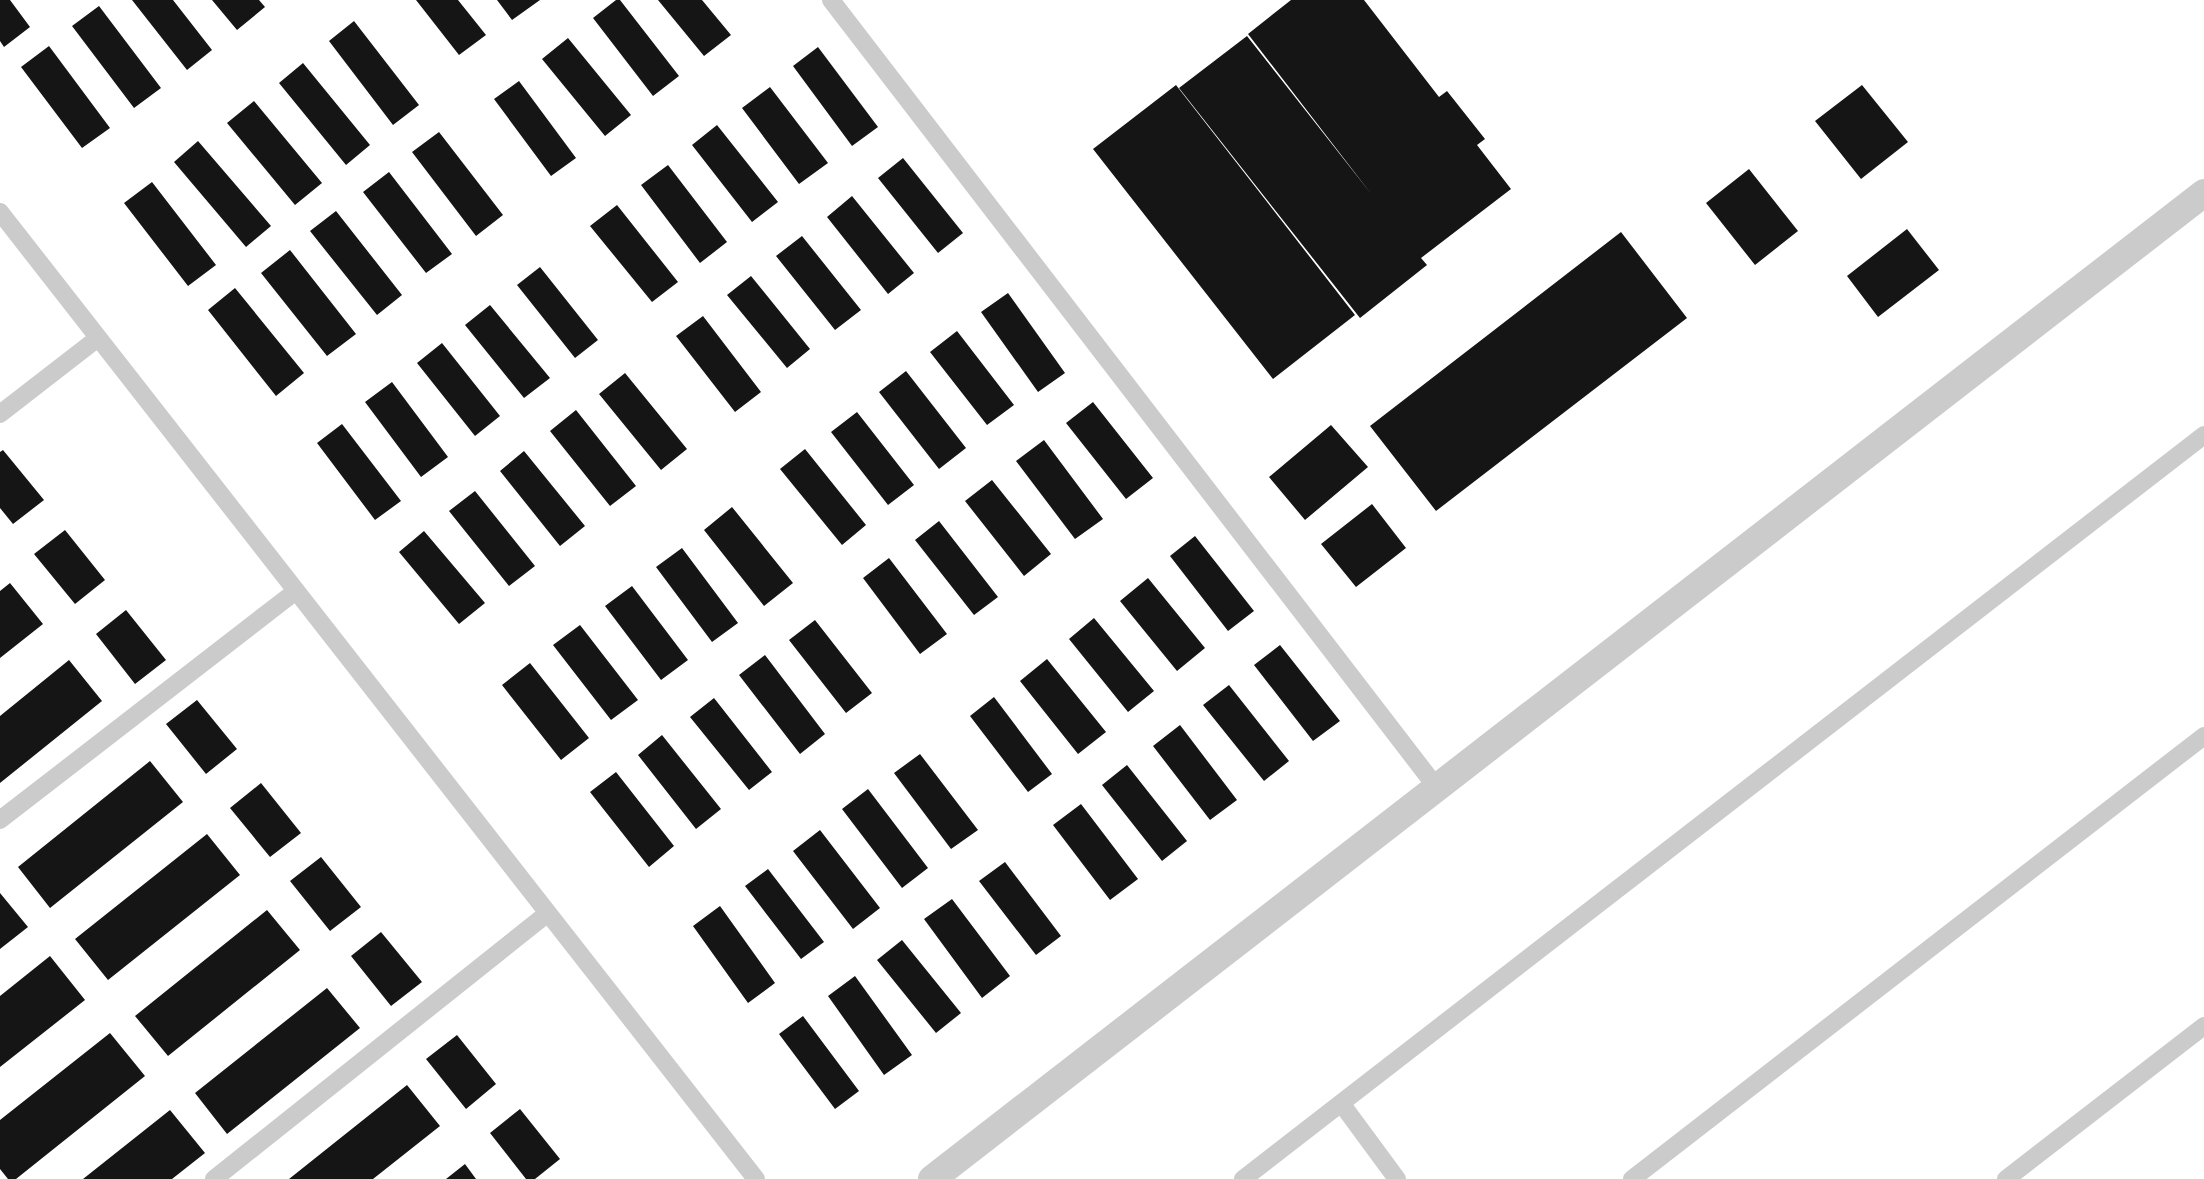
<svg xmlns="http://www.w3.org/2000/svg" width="2204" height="1179" font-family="Inter,sans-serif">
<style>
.building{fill:#151515}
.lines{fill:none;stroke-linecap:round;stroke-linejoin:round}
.lane{stroke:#cbcbcb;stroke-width:18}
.street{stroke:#cbcbcb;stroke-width:28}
</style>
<rect width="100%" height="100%" fill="#fff"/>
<path class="building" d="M0,0h10l20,27 -26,20 -4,-6z
M132,0h41l39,50 -25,20z
M212,0h47l6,7 -28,23z
M416,0h42l28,35 -27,20z
M497,0h43l-28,20z
M616,0h4l59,76 -26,20 -60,-78z
M658,0h44l29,35 -27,21z
M1291,0h73l75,97 8,-6 38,48 -8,6 34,44 -90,69 6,7 -67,53 -181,-230 68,-52 125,159 -124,-161z
M99,6l62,82 -27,20 -62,-82z
M354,21l65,84 -26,20 -64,-84z
M568,38l63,77 -26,21 -63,-77z
M49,46l61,82 -28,20 -61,-81z
M818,47l60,80 -26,19 -59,-80z
M303,63l67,82 -24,20 -67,-82z
M519,81l57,77 -25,18 -57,-77z
M1176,85l179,230 -82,64 -180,-230z
M1862,85l46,57 -47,37 -46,-58z
M770,87l58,76 -29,21 -57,-76z
M254,101l68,82 -27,22 -68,-82z
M717,125l61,77 -26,20 -60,-77z
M439,132l64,83 -27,21 -64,-84z
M198,141l73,85 -25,21 -72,-85z
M903,158l60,75 -25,20 -60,-75z
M668,165l59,77 -27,21 -59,-78z
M1749,169l49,62 -43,34 -49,-62z
M389,172l63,82 -26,19 -63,-81z
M152,182l64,83 -28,21 -64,-83z
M852,196l62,77 -26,21 -61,-77z
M617,205l61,77 -26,20 -62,-76z
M336,211l66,84 -25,20 -67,-84z
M1907,229l32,41 -61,47 -31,-41z
M1621,232l66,86 -251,193 -66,-85z
M802,236l59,74 -26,20 -59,-74z
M290,250l66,84 -29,22 -66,-83z
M540,267l58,73 -23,18 -58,-73z
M751,276l59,73 -23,19 -60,-73z
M235,288l69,85 -28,23 -68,-86z
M1008,293l57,80 -27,19 -57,-80z
M490,305l60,73 -26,20 -59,-73z
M703,316l58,76 -26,20 -59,-76z
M957,331l57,74 -27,20 -57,-73z
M442,343l58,73 -25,20 -58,-73z
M906,371l60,77 -27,21 -60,-77z
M625,373l62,76 -26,21 -62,-76z
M392,382l56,75 -27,20 -56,-75z
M1093,402l60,76 -27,21 -60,-76z
M576,410l60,76 -26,20 -60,-75z
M857,412l57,73 -26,20 -57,-73z
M342,424l59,77 -26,19 -58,-77z
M1331,425l37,42 -63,53 -36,-43z
M1044,440l59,79 -28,20 -59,-78z
M805,449l61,76 -24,20 -62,-76z
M3,450l41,50 -31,24 -13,-16v-56z
M524,451l61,75 -25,20 -60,-75z
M992,480l59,74 -27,22 -59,-75z
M475,491l60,75 -26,20 -60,-75z
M1372,504l34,44 -50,39 -35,-43z
M732,507l61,76 -29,23 -60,-76z
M939,521l59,76 -24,18 -59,-75z
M65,530l40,50 -30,24 -41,-50z
M424,531l61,72 -26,21 -60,-72z
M1195,536l59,75 -26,20 -58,-75z
M682,548l56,75 -26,19 -56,-75z
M889,558l58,76 -27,20 -57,-76z
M1148,578l57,70 -28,23 -57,-70z
M10,583l33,41 -43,34v-67z
M632,586l56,74 -27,20 -56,-74z
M126,610l40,50 -31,24 -39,-50z
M1094,618l60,73 -26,21 -59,-73z
M815,620l57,73 -26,20 -57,-73z
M580,625l58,75 -27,20 -58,-75z
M1280,645l60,76 -27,20 -59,-76z
M765,655l60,79 -25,20 -61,-79z
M1047,659l59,73 -28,22 -58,-73z
M69,660l33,41 -102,82v-67z
M530,663l59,75 -28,22 -59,-75z
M1229,685l60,76 -25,20 -61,-76z
M994,697l58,77 -24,18 -58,-76z
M714,698l58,74 -23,18 -59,-73z
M197,700l40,49 -31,25 -40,-50z
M1180,725l57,75 -27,20 -57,-74z
M662,735l59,74 -25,20 -58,-74z
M920,754l58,76 -27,19 -57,-76z
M150,761l33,41 -133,106 -32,-41z
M1127,765l60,76 -25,20 -60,-76z
M616,772l58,74 -25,21 -59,-75z
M261,783l40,50 -31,24 -40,-49z
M868,789l60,79 -26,20 -60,-79z
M1081,804l57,75 -28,21 -57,-75z
M820,830l60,78 -27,21 -60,-78z
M207,834l33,41 -132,105 -33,-41z
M321,857l40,50 -31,24 -40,-50z
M1005,862l56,74 -25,19 -57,-74z
M768,869l56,73 -23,17 -56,-73z
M0,893l28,34 -28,22z
M952,899l58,77 -28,22 -58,-79z
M720,906l55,77 -27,20 -55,-77z
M267,910l33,40 -132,106 -33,-40z
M381,932l41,50 -31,24 -40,-50z
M902,940l59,73 -25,20 -59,-73z
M50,956l35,44 -85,67v-71z
M855,976l57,79 -28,20 -56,-79z
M327,988l33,40 -133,106 -32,-41z
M803,1016l56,75 -24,18 -56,-75z
M110,1033l35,43 -129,103h-8l-8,-10v-49z
M457,1035l39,49 -30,25 -40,-50z
M407,1085l33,41 -67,53h-84z
M520,1109l40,50 -25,20h-9l-36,-46z
M170,1110l35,43 -33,26h-89z
M465,1164l11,15h-30z"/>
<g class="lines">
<path class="lane" d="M831,0l606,788
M0,212l756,967
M0,414l98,-76
M0,820l296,-229
M1341,1103l56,76
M214,1179l334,-266
M1243,1179l961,-744
M1632,1179l572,-443
M2006,1179l198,-153"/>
<path class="street" d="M932,1179l1272,-986"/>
</g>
</svg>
